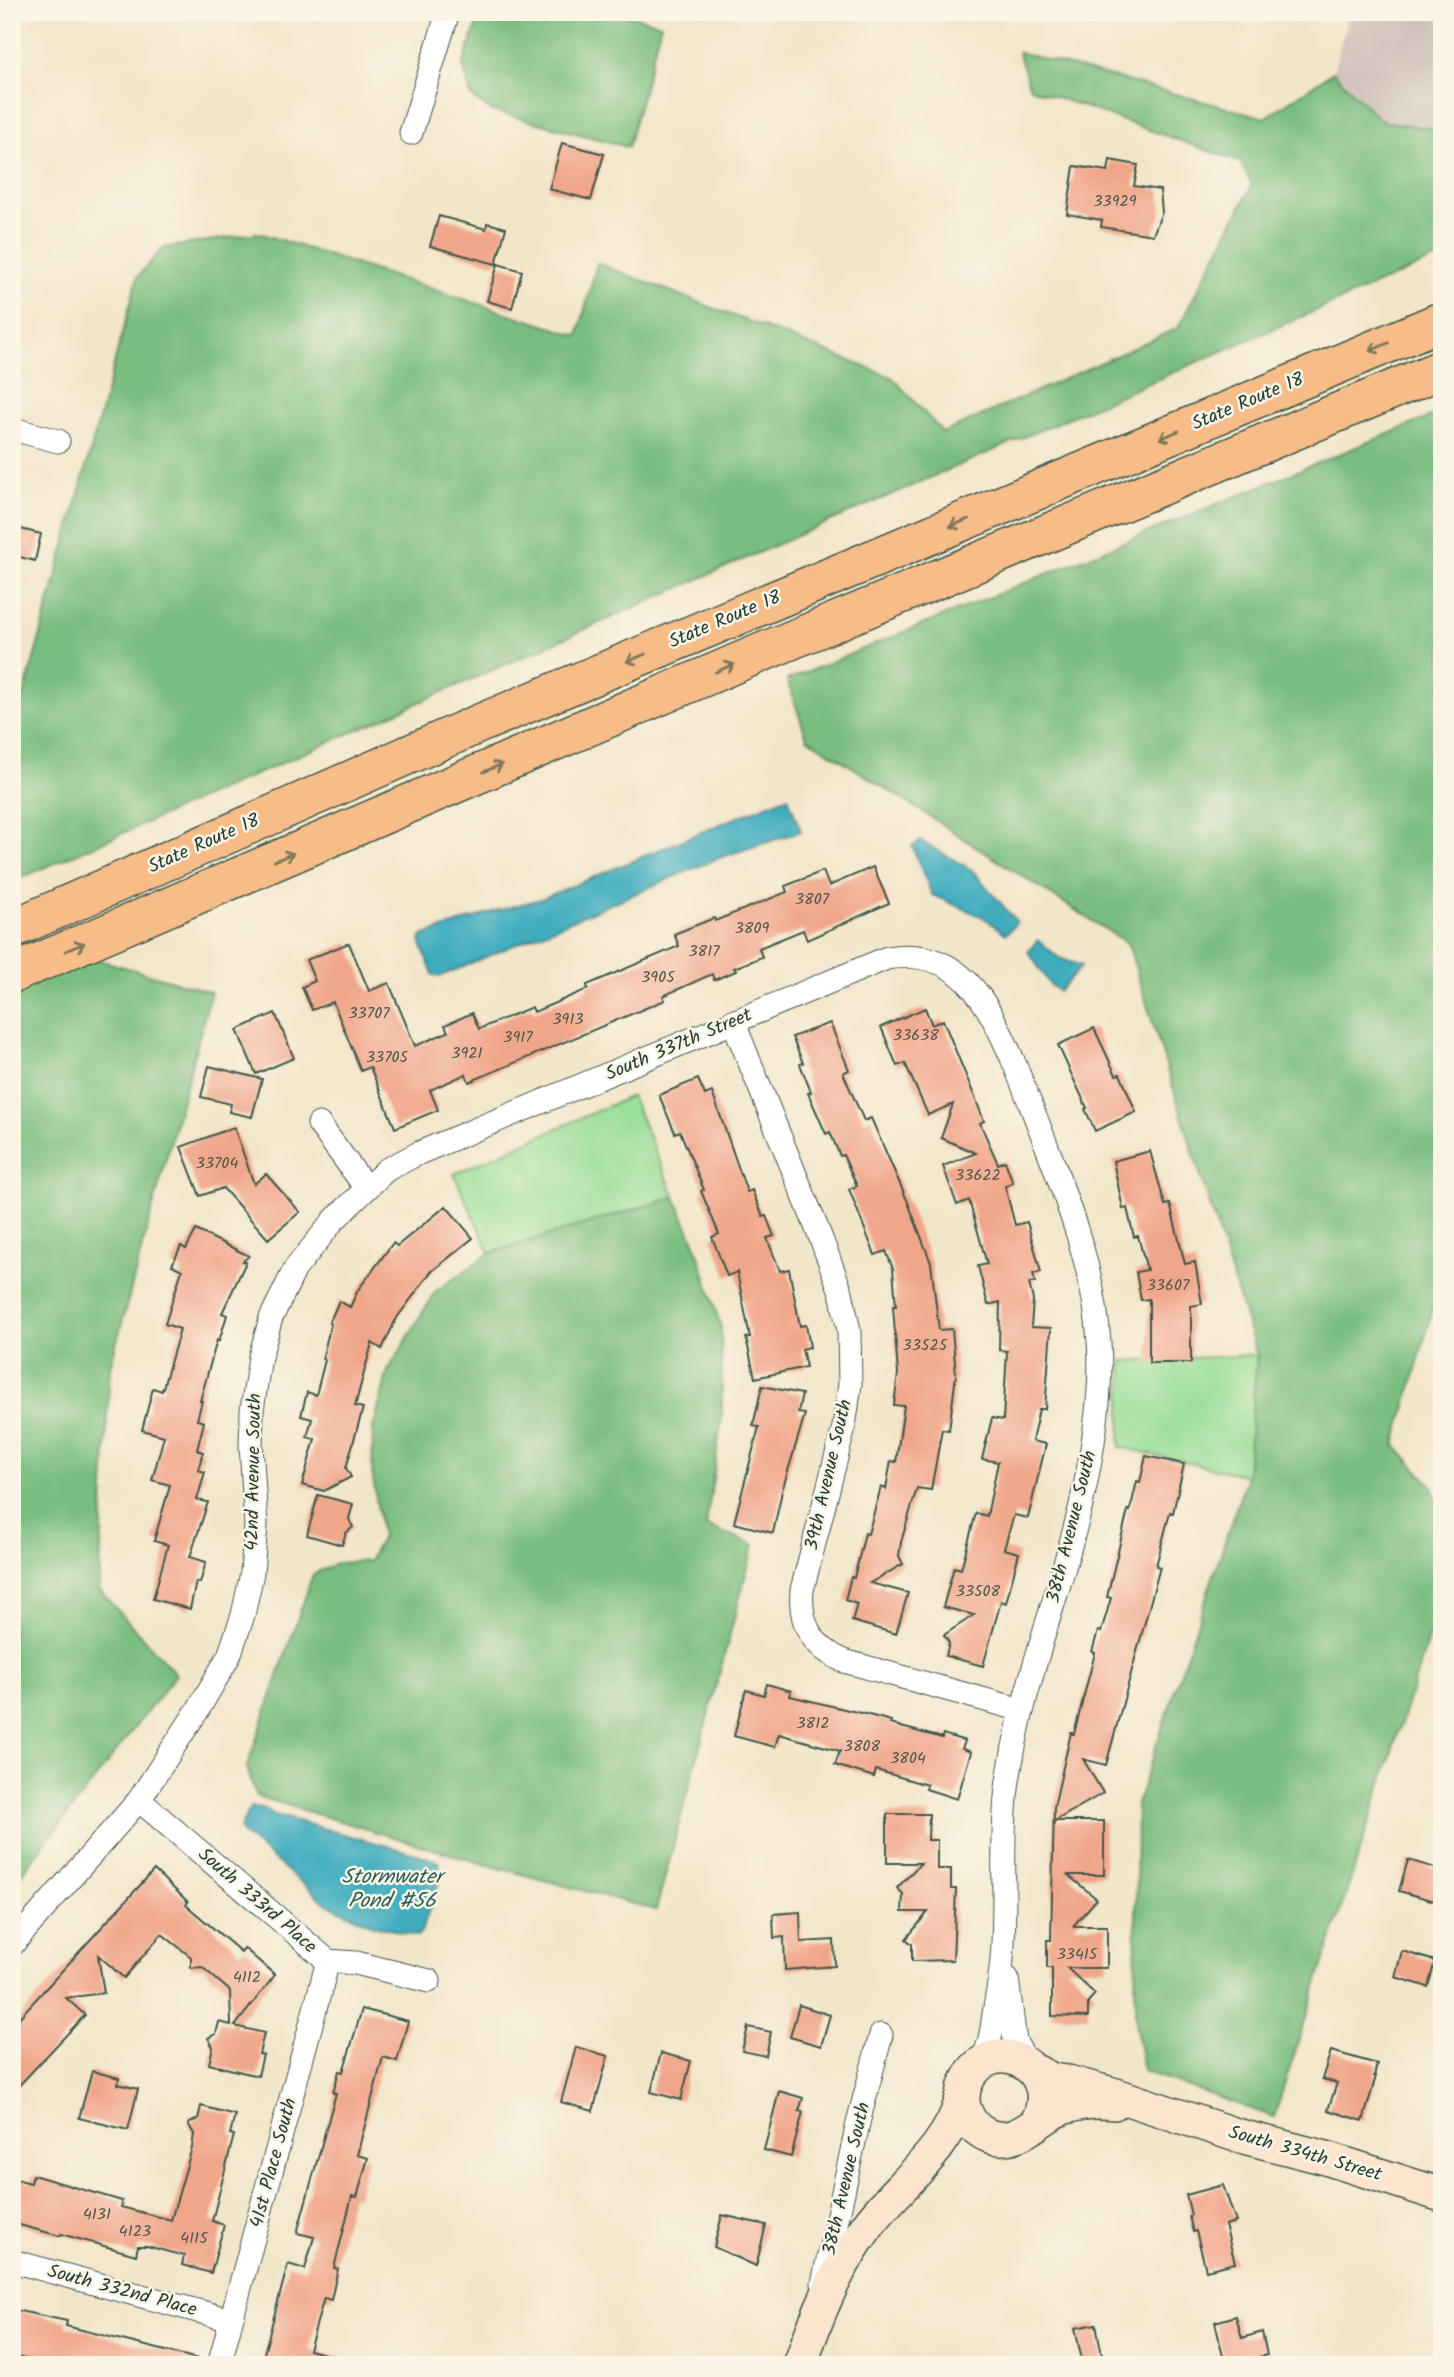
<svg xmlns="http://www.w3.org/2000/svg" width="1454" height="2377" font-family="Kalam,sans-serif">
<style>
.industrial{fill:#cec1ba}
.green{fill:#99de97;stroke:#5c8e66;stroke-width:2}
.forest{fill:#7abd80;stroke:#4c7d5a;stroke-width:2}
.water{fill:#41adbf;stroke:#30757a;stroke-width:2}
.building{fill:#f0a68a}
.lines{fill:none;stroke-linecap:round;stroke-linejoin:round}
.street-casing{stroke:#3f564a;stroke-width:25}
.secondary-casing{stroke:#3f564a;stroke-width:36}
.highway-casing{stroke:#3f564a;stroke-width:41}
.street{stroke:#fff;stroke-width:23}
.secondary{stroke:#fce5cf;stroke-width:33}
.highway{stroke:#f7bd88;stroke-width:38}
.oneway{stroke:#80775a}
.labels{text-anchor:middle;dominant-baseline:central;stroke-width:5;stroke-linejoin:round;paint-order:stroke}
.number-label{font-size:16px;fill:#53574a}
.street-label{font-size:19px;fill:#1f3d34;stroke:#fcf5e5}
.water-label{font-size:21px;font-style:italic;fill:#295f5e;stroke:#fcf5e5}
</style>
<rect width="100%" height="100%" fill="#fcf5e5"/>
<filter id="ink" filterUnits="userSpaceOnUse"><feTurbulence type="fractalNoise" baseFrequency=".0143" numOctaves="2"/><feDisplacementMap in="SourceGraphic" scale="14" xChannelSelector="R" yChannelSelector="G"/><feConvolveMatrix kernelMatrix="1 2 1 2 8 2 1 2 1" color-interpolation-filters="sRGB"/></filter>
<filter id="wash" filterUnits="userSpaceOnUse"><feTurbulence type="fractalNoise" baseFrequency=".00686" numOctaves="4" result="noise"/><feDisplacementMap in="SourceGraphic" scale="28" xChannelSelector="R" yChannelSelector="G"/><feGaussianBlur stdDeviation="1.57" result="paint"/><feColorMatrix in="noise" values="0 0 0 0 0 0 0 0 0 0 0 0 0 0 0 0 0 1.4 0 .05"/><feComposite in="paint" operator="in"/></filter>
<g filter="url(#wash)">
<rect width="100%" height="100%" fill="#f2e6ca"/>
<path class="industrial" d="M1349,12h93v134l-36,11 -73,-85z"/>
<path class="green" d="M631,1096l44,101 -185,56 -36,-79z
M1257,1355l-10,121 -127,-29 3,-86z"/>
<path class="forest" d="M481,12h136l44,12 -33,123 -138,-37 -19,-14 -8,-31z
M1018,52l247,66 68,-46 48,49 61,9v126l-614,266 -816,360v-142l126,-464 25,-28 96,-15 319,103 19,-73 295,114 51,56 235,-105 74,-143 -12,-23 -210,-74z
M1442,412v865l-47,168 37,41 10,32v78l-168,521 -131,-46 -8,-49 2,-219 110,-327 10,-121 -129,-411 -321,-206 -20,-58z
M12,935l199,57 -101,375 -11,223 77,84 -164,212z
M675,1197l21,49 25,81 1,89 -16,110 48,18 -98,366 -179,-48 -221,-66 -9,-29 66,-193 25,-11 31,-2 13,-24 -10,-65 1,-43 15,-58 47,-79 55,-39z"/>
<path class="water" d="M788,796l13,35 -85,28 -277,118 -6,-2 -13,-34 2,-5 73,-25 46,-12z
M921,841l51,29 45,52 -11,12 -23,-17 -51,-22 -20,-49z
M1038,940l21,18 23,8 -23,25 -8,-5 -23,-35z
M251,1807l12,1 12,7 148,41 16,6 1,18 -19,52 -4,4 -44,-11 -46,-21 -85,-71 -2,-5z"/>
<g id="blocks">
<path class="building" d="M562,143l42,11 -13,46 -42,-11z
M1110,160l28,5 -4,21 26,4 2,22 -9,23 -52,-8 1,-7 -35,-6 7,-48 34,5z
M439,216l47,13 1,-6 19,5 -10,36 -66,-18z
M498,264l24,7 -10,37 -25,-7z
M12,527l29,7 -6,27 -23,-6z
M873,867l16,36 -82,37 -4,-10 -44,18 3,9 -28,11 2,3 -22,9 -2,-6 -49,22 2,4 -196,82 -3,-8 -36,16 8,20 -43,18 -25,-61 -9,4 -28,-69 -21,8 -10,-23 13,-6 -9,-21 43,-17 20,48 20,-8 26,63 33,-14 -3,-7 27,-12 7,16 53,-22 2,5 54,-23 -1,-4 92,-39 -5,-12 40,-16 1,3 72,-29 -2,-6 38,-15 6,15z
M925,1008l7,17 11,-5 31,75 10,26 -4,2 18,41 7,-3 8,22 -8,3 10,39 12,-3 14,50 -8,2 2,8 -6,1 4,17 -2,27 20,1 -6,81h-6l-7,32 14,3 -18,74 -14,-3 -10,34 15,4 -13,50 -5,-2 -18,65 -37,-10 3,-13 -5,-8 30,-20 -31,-8 11,-40 7,2 15,-56 11,3 11,-54 -16,-3 10,-41 11,2 4,-69 -8,-1 1,-48 -12,3 -10,-39 9,-2 -18,-64 -12,5 -14,-39 33,-13 -35,-15 12,-34 -25,11 -23,-52 -8,3 -16,-39z
M275,1013l19,45 -38,16 -19,-44z
M830,1023l19,47 -6,3 21,48 7,-3 36,82 24,63 8,67 13,-1 4,46 -7,55 -7,-1 -11,61 -14,-2 -16,54 -2,14 4,8 -33,19 38,10 -12,41 -44,-13 5,-17 -12,-4 6,-23 3,1 11,-45 3,1 13,-47 5,2 5,-28 5,1 8,-56 -10,-1 4,-31 -5,-68h3l-3,-37 -7,-18 -11,4 -26,-66 8,-3 -14,-31 -3,1 -10,-24 -4,2 -18,-41 3,-1 -11,-28 3,-1 -11,-26z
M1094,1028l22,47 4,-1 16,38 -41,19 -10,-22 2,-1 -29,-63z
M209,1066l53,13 -10,38 -23,-5 2,-8 -30,-7z
M698,1079l7,16 7,-3 35,100 5,-2 11,27 3,-1 8,20 -7,2 13,33 9,-2 11,57 6,-1 4,22 -8,2 4,18 -51,11 -9,-40 4,-1 -13,-65 -10,4 -15,-39 7,-3 -18,-43 3,-1 -24,-59 -5,2 -16,-38z
M234,1127l20,57 12,-10 34,38 -32,27 -45,-51 -23,8 -19,-49z
M1150,1151l15,54 5,-1 15,60 10,-2 7,42 -11,2v57h-42v-64l-8,1 -5,-28 11,-2 -9,-34 -4,1 -7,-29 -4,1 -10,-48z
M446,1206l27,32 -42,34 -35,47 -14,30 -10,-6 -17,63 8,2 -17,60 5,9 -27,14 -22,-6 13,-46 -8,-2 5,-18 -11,-3 6,-24 9,3 9,-35 -3,-1 9,-35 -2,-1 10,-22 11,6 8,-17 35,-47 4,3z
M196,1230l53,26 -6,5 3,1 -24,51 5,2 -8,26 -2,-1 -17,61h2l-5,19 7,2 -7,28 6,2 -5,18 7,2 -8,28 11,2 -18,55 16,5 -6,21 -4,-1 -6,27 -37,-10 15,-54 -14,-4 16,-56 -18,-5 12,-44 -22,-6 11,-42 9,3 18,-62 -15,-5 17,-54 -10,-5 9,-19 5,3z
M762,1386l40,8 -4,19 7,1 -23,77 -9,42 -39,-10 25,-96 -6,-1z
M1146,1456l38,8 -11,49 -3,-1 -14,54 4,1 -54,198 -23,-6 20,34 -48,28h49v54h-36l29,24 -24,27h34v42h-40l28,26 -7,8v15l-36,-1v-48h-5v-28h4l3,-133 16,-70 1,-4 3,1 21,-81 -3,-1 6,-21 3,1 10,-34 -4,-1 21,-87 2,1 7,-30 3,1z
M318,1495l35,9 -4,15 4,8 -7,6 -4,12 -35,-10z
M767,1684l24,7 -1,5 75,18 26,7 -1,3 52,14 1,-4 22,7 -3,8 9,3 -14,47 -31,-10 1,-4 -51,-15 -2,7 -39,-12 5,-14 -61,-17 -4,13 -41,-11 12,-46 18,5z
M887,1814h42l-1,26h9v29h14v20h5l-3,71 -41,1v-17l-6,-5 22,-27h-26l1,-18 -6,-6 24,-25h-34z
M1408,1860l34,10v33l-43,-12z
M154,1870l34,32 -2,3 55,47 3,-4 31,27 -40,51 29,7 -5,21 4,1 -5,21 -49,-12 4,-17 -5,-9 8,-4 3,-12 12,3 -1,-34 -28,-24 -11,1v-11l-29,-23 -38,44 -26,-23 6,38 -38,5 19,17 -73,78v-62l7,-8 -3,-2z
M800,1912l1,30 33,-2 1,26 -50,4 -1,-33 -10,1 -1,-24z
M1402,1951l33,10 -7,26 -33,-10z
M799,2005l31,10 -9,31 -31,-9z
M362,2009l46,12 -11,40 -14,-4 -26,98 11,3 -11,39 -5,-1 -18,72 4,1 -7,31 -7,-2 -15,52 36,9v6h-84l27,-101 17,5 9,-32 -17,-4 39,-140h-3l6,-22 4,1z
M748,2027l23,5 -5,24 -24,-5z
M576,2047l32,9 -15,55 -32,-9z
M1331,2051l46,13 -3,12h2l-13,45 -35,-11 9,-27 -15,-4z
M661,2053l30,8 -10,39 -30,-8z
M92,2071l27,7 -1,6 20,5 -10,41 -49,-12z
M779,2091l24,7 -4,13 4,1 -12,45 -27,-7z
M201,2106l34,9 -5,19 4,1 -22,86 12,4 -13,48 -29,-8 2,-9 -37,-10h-9l-2,9 -75,-21 -1,2 -48,-13v-45l19,5 2,-8 89,26 -1,6 50,13 21,-72 2,-14 -6,-10 10,-5z
M1223,2185l13,37 -11,3 10,38 -29,7 -10,-39 -3,1 -4,-16 2,-1 -5,-20z
M722,2215l44,10 -10,41 -42,-19z
M15,2310l52,11 -1,5 132,33 -1,6h-164l1,-4 -22,-5v-36z
M1236,2316l6,22 20,-6 5,23 -15,4 1,6h-28l-10,-43z
M1096,2324l7,37 -20,4 -8,-37z"/>
</g>
</g>
<g filter="url(#ink)">
<use href="#blocks" fill-opacity="0" stroke="#3f564a" stroke-width="2"/>
<g class="lines">
<defs>
<path id="street" d="M411,133l37,-121
M12,429l46,12
M733,1021l89,220 19,51 8,39 1,53 -6,43 -42,163c-3,34 10,57 42,71l178,49
M319,1124l47,64
M139,1800l189,161 28,2 73,18
M12,1945l127,-145 60,-92 30,-52 14,-41 9,-42 4,-48 -5,-80 1,-35 8,-53 11,-39 24,-49 39,-49 52,-50 33,-17 468,-195c73,-12 100,43 125,100 14,34 27,68 40,102 22,60 43,118 47,182 4,51 -7,114 -18,163 -23,95 -61,186 -74,283 -7,57 0,114 -5,170 -1,17 -4,33 -7,49 -3,20 -4,40 -16,58
M1007,1978l8,63 12,23
M12,2261l219,59
M823,2283l36,-164 22,-84
M219,2365l109,-404"/>
<path id="secondary" d="M1035,2071l17,9 16,2 48,13 120,40 90,23 116,37
M1037,2122c28,-54 -44,-91 -69,-43 -6,11 -7,24 -1,36 4,9 12,17 22,21 31,11 50,-21 77,-29 14,-4 33,-6 48,-4
M800,2365c17,-50 36,-97 68,-140 31,-41 81,-75 94,-127"/>
<path id="highway" d="M12,929l464,-204 966,-404
M12,974l741,-318 689,-287"/>
</defs>
<use href="#street" class="street-casing"/>
<use href="#secondary" class="secondary-casing"/>
<use href="#highway" class="highway-casing"/>
<use href="#street" class="street"/>
<use href="#secondary" class="secondary"/>
<use href="#highway" class="highway"/>
</g>
<defs><path id="oneway-shaft" d="M-6 0H5M1.5-3L5.5 0L1.5 3" fill="none" stroke-width="1.6" stroke-linecap="round" stroke-linejoin="round" transform="scale(1.75)"/></defs>
<g class="oneway">
<use href="#oneway-shaft" transform="translate(1379 347) rotate(157)"/>
<use href="#oneway-shaft" transform="translate(1169 435) rotate(157)"/>
<use href="#oneway-shaft" transform="translate(959 523) rotate(157)"/>
<use href="#oneway-shaft" transform="translate(636 658) rotate(157)"/>
<use href="#oneway-shaft" transform="translate(725 668) rotate(-23)"/>
<use href="#oneway-shaft" transform="translate(493 768) rotate(-23)"/>
<use href="#oneway-shaft" transform="translate(284 857) rotate(-23)"/>
<use href="#oneway-shaft" transform="translate(75 947) rotate(-23)"/>
</g>
</g>
<g class="labels">
<g class="number-label">
<text x="1115" y="201">33929</text>
<text x="812" y="899">3807</text>
<text x="752" y="928">3809</text>
<text x="704" y="951">3817</text>
<text x="658" y="977">3905</text>
<text x="369" y="1013">33707</text>
<text x="568" y="1019">3913</text>
<text x="916" y="1035">33638</text>
<text x="518" y="1037">3917</text>
<text x="467" y="1053">3921</text>
<text x="387" y="1057">33705</text>
<text x="217" y="1163">33704</text>
<text x="978" y="1175">33622</text>
<text x="1168" y="1285">33607</text>
<text x="925" y="1345">33525</text>
<text x="978" y="1591">33508</text>
<text x="813" y="1723">3812</text>
<text x="862" y="1746">3808</text>
<text x="908" y="1758">3804</text>
<text x="1077" y="1954">33415</text>
<text x="247" y="1977">4112</text>
<text x="97" y="2214">4131</text>
<text x="135" y="2231">4123</text>
<text x="194" y="2238">4115</text>
</g>
<g class="street-label">
<text transform="translate(1248 402) rotate(-23)">State Route 18</text>
<text transform="translate(725 620) rotate(-23)">State Route 18</text>
<text transform="translate(204 844) rotate(-24)">State Route 18</text>
<text transform="translate(679 1045) rotate(-23)">South 337th Street</text>
<text transform="translate(254 1472) rotate(-89)">42nd Avenue South</text>
<text transform="translate(829 1475) rotate(-77)">39th Avenue South</text>
<text transform="translate(1072 1527) rotate(-76)">38th Avenue South</text>
<text transform="translate(257 1901) rotate(41)">South 333rd Place</text>
<text transform="translate(1305 2154) rotate(16)">South 334th Street</text>
<text transform="translate(274 2163) rotate(-75)">41st Place South</text>
<text transform="translate(847 2179) rotate(-77)">38th Avenue South</text>
<text transform="translate(122 2291) rotate(15)">South 332nd Place</text>
</g>
<g class="water-label">
<text x="392" y="1877">Stormwater<tspan x="392" dy="24">Pond #56</tspan></text>
</g>
</g>
<rect width="1454" height="2377" fill="none" stroke="#fcf5e5" stroke-width="42"/>
</svg>
